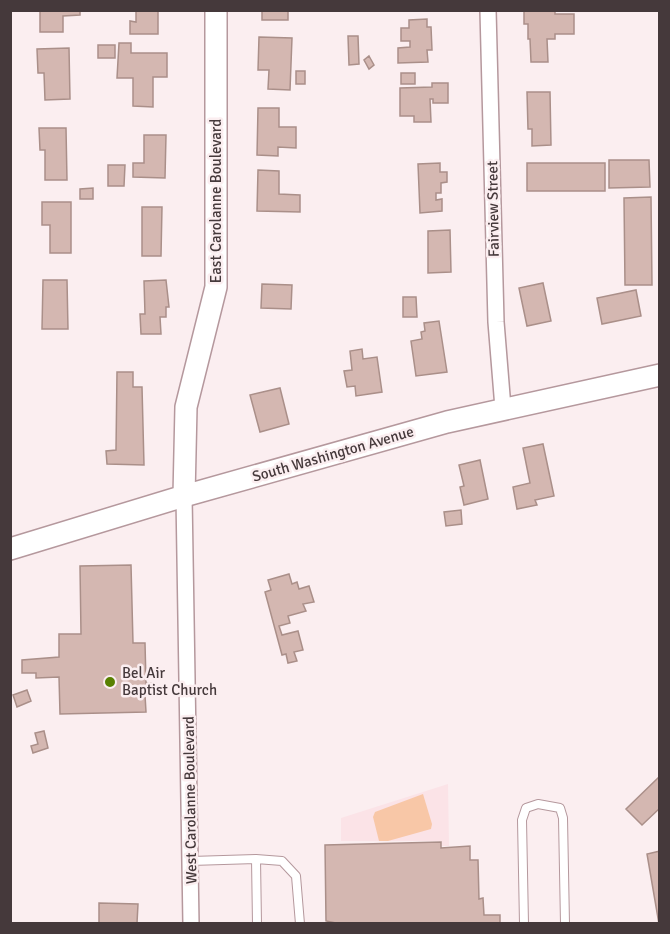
<svg xmlns="http://www.w3.org/2000/svg" width="670" height="934" font-family="Signika,sans-serif">
<style>
.built{fill:#fbe3e7}
.park{fill:#f8c7a7}
.building{fill:#d4b7b1;stroke:#aa8f89;stroke-width:1.5}
.lines{fill:none;stroke-linecap:round;stroke-linejoin:round}
.lane-casing{stroke:#b5989d;stroke-width:10}
.street-casing{stroke:#b5989d;stroke-width:18}
.secondary-casing{stroke:#b5989d;stroke-width:24}
.lane{stroke:#fff;stroke-width:8}
.street{stroke:#fff;stroke-width:15}
.secondary{stroke:#fff;stroke-width:21}
.poi-dot{fill:#588000;stroke:#fbeef0;stroke-width:2}
.labels{text-anchor:middle;dominant-baseline:central;stroke-width:5;stroke-linejoin:round;paint-order:stroke}
.street-label{font-size:15px;fill:#45393b;stroke:#fbeef0}
.poi-label{font-size:15px;fill:#45393b;stroke:#fbeef0;text-anchor:start}
</style>
<rect width="100%" height="100%" fill="#fbeef0"/>
<path class="built" d="M448,784l1,62h-7l-1,-5h-100v-23z"/>
<path class="park" d="M423,794l9,30 -1,5 -43,12h-9l-6,-24 2,-5z"/>
<path class="building" d="M40,10h40v5l-17,1v16h-23z
M136,10h22v24h-28v-13l6,1z
M262,10h26v10h-26z
M555,10v4h19v20h-19v5h-8l1,23h-17l-1,-23h-2v-15h-4v-13z
M427,19v8h4l1,23h-5l1,12 -30,1v-15l12,-1v-6h-9v-13h8v-8z
M348,36h10l1,28 -10,1z
M259,37l33,1 -2,52 -22,-1 1,-19h-11z
M119,43h12v10h36v24h-14v30l-20,-1v-28h-16z
M98,45h17v13h-17z
M69,48l1,51 -25,1 -1,-27h-6l-1,-24z
M369,56l5,9 -5,4 -5,-9z
M296,71h9v13h-9z
M401,73h14v11h-14z
M432,83h16v20h-15v-4h-3l1,23h-17v-6h-14v-28l32,-1z
M527,92h23l1,53 -19,1v-17h-4z
M258,108h21v19h17v21l-18,-1v9l-21,-1z
M39,128h27l1,52h-22v-30h-5z
M144,135h22l-1,43 -32,-1v-14h11z
M609,160h40l1,27 -41,1z
M440,163v9h7v10l-6,1v10h-5v7l6,-1v12l-22,2 -2,-49z
M527,163h78v28h-78z
M108,165h17l-1,21h-16z
M258,170l21,1v23l21,1v17l-43,-1z
M93,188v11h-13v-10z
M651,197l1,88h-27l-1,-87z
M42,202h29v51h-21v-28h-8z
M142,207h20l-1,49h-19z
M450,230l1,42 -23,1v-42z
M43,280h24l1,49h-26z
M166,280l3,27h-3v10h-6l1,17h-20l-1,-20h5l-1,-33z
M543,283l8,38 -24,5 -8,-38z
M262,284l30,1 -1,24 -30,-1z
M636,290l5,26 -39,8 -5,-26z
M403,297h13l1,20h-14z
M439,321l8,51 -31,4 -5,-35 11,-2 -1,-7 4,-1 -1,-8z
M362,349l1,10 14,-2 5,35 -26,4 -1,-10 -8,1 -3,-16 8,-1 -2,-19z
M117,372h16v15h9l2,78 -37,-1 -1,-13 10,-1z
M280,388l9,36 -29,8 -10,-37z
M543,444l11,52 -19,4 2,5 -20,4 -4,-22 17,-4 -7,-35z
M480,460l8,39 -24,6 -4,-18 4,-1 -5,-21z
M461,510l1,14 -16,2 -2,-14z
M131,565l2,78h12l1,40h7v12h-8l1,17 -86,2 -1,-37 -23,1v-5h-14v-13l37,-3v-23h22l-1,-68z
M289,574l3,10 5,-2 2,7 10,-3 5,16 -11,2 3,7 -18,5 2,7 -11,3 3,9 16,-4 5,19 -9,2 3,9 -9,2 -2,-9 -4,1 -17,-63 6,-2 -3,-10z
M27,690l4,11 -14,6 -4,-12z
M44,731l4,17 -15,5 -2,-7 7,-2 -3,-11z
M660,776v32l-18,17 -16,-16z
M441,842v6l29,-2v14h8l1,39 4,-1 1,17h16v9h-159l-15,-3 -1,-76z
M660,851v73h-1l-12,-70z
M99,903l39,1 -1,19h-38z"/>
<g class="lines">
<defs>
<path id="lane" d="M256,859l1,65
M191,861l65,-2 26,2 14,15 4,48
M524,924l-2,-104 4,-12 12,-4 22,4 3,10 2,106"/>
<path id="street" d="M488,10l8,312 7,86
M184,496l7,428"/>
<path id="secondary" d="M184,496l2,-89 30,-120v-277
M10,549l174,-53 263,-74 213,-47"/>
</defs>
<use href="#lane" class="lane-casing"/>
<use href="#street" class="street-casing"/>
<use href="#secondary" class="secondary-casing"/>
<use href="#lane" class="lane"/>
<use href="#street" class="street"/>
<use href="#secondary" class="secondary"/>
</g>
<circle class="poi-dot" cx="110" cy="682" r="6"/>
<g class="labels">
<g class="street-label">
<text transform="translate(216 201) rotate(-90)">East Carolanne Boulevard</text>
<text transform="translate(493 209) rotate(-91)">Fairview Street</text>
<text transform="translate(333 454) rotate(-16)">South Washington Avenue</text>
<text transform="translate(190 800) rotate(-91)">West Carolanne Boulevard</text>
</g>
<g class="poi-label">
<text x="122" y="673">Bel Air<tspan x="122" dy="17">Baptist Church</tspan></text>
</g>
</g>
<rect width="670" height="934" fill="none" stroke="#45393b" stroke-width="24"/>
</svg>
